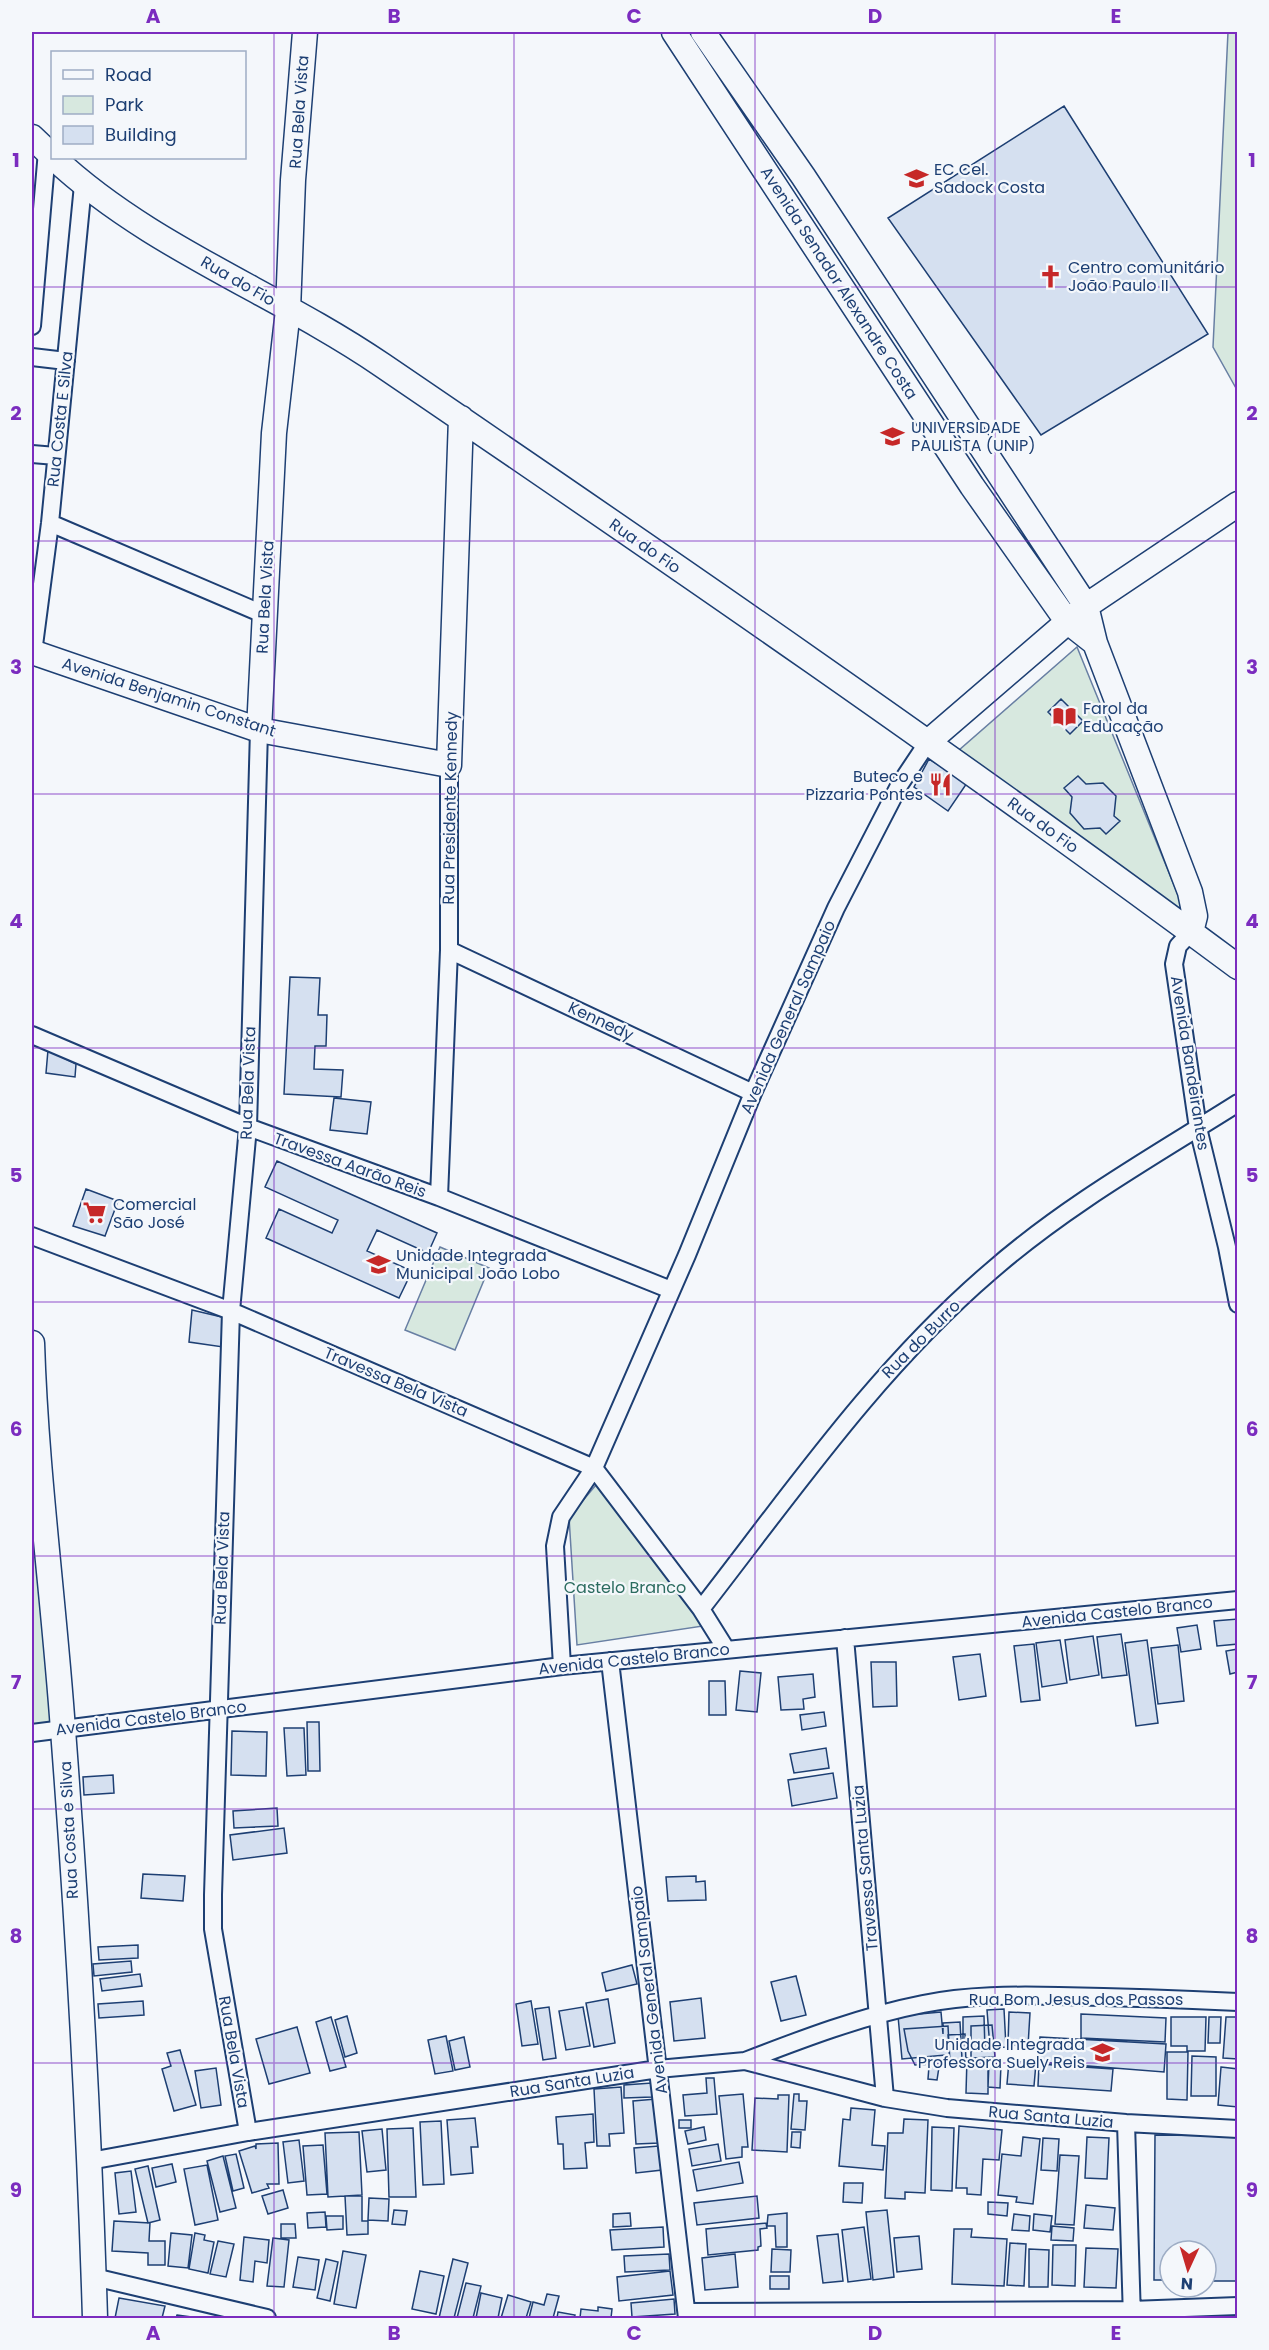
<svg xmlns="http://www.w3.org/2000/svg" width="1269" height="2350" font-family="Poppins,sans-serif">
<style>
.green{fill:#d7e8df;stroke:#687fa3;stroke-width:1.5}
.building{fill:#d5e0f0;stroke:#1d3f73;stroke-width:1.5}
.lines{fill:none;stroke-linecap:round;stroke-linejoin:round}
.street-casing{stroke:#1d3f73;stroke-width:20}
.secondary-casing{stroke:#1d3f73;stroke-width:27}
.street{stroke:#f4f7fb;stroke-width:16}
.secondary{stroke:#f4f7fb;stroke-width:24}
.grid{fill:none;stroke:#7b2cbf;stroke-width:1.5;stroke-opacity:0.55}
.labels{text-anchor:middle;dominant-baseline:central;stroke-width:4.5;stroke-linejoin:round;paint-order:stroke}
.street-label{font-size:16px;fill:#1d3f73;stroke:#f4f7fb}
.poi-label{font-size:16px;fill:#1d3f73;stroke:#f4f7fb;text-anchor:start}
.park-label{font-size:16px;fill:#2c6c60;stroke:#f4f7fb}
.neatline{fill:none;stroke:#7b2cbf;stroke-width:2}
.grid-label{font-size:20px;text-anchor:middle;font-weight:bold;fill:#7b2cbf}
</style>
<rect width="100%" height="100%" fill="#f4f7fb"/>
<path class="green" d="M1228,32h10l-1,358 -24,-43z
M1077,647l110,270 -229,-166z
M440,1247l49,21 -34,82 -50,-20z
M601,1479l102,147 -126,19 -8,-128z
M32,1529h2l19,198 -21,2z"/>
<path class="building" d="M1064,106l144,228 -167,101 -153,-217z
M1061,699l22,22 -13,13 -22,-22z
M929,759l38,24 -19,28 -34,-24z
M1078,776l8,8 17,-1 13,13 -2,20 6,5 -14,13 -6,-6 -16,1 -14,-16 2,-16 -8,-9z
M290,977l30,1 -2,37h9l-1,31h-11l-1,23 29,1 -2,27 -57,-3z
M48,1050l28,14 -1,13 -29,-4z
M334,1098l37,4 -4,32 -37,-4z
M277,1161l160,72 -9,20 -51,-23 -10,21 45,20 -13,27 -133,-60 13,-29 53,24 6,-13 -73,-33z
M86,1189l32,12 -13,35 -32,-10z
M192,1310l34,8 -3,29 -34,-5z
M1238,1619v25l-21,2 -3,-25z
M1197,1625l4,24 -20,3 -4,-24z
M1121,1634l6,41 -25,3 -5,-41z
M1093,1636l6,39 -29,5 -5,-40z
M1060,1640l7,43 -25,4 -6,-44z
M1147,1640l11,83 -22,3 -11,-83z
M1034,1644l6,56 -19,2 -7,-56z
M1178,1645l6,56 -26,3 -7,-56z
M1238,1649v23l-8,2 -4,-23z
M980,1654l6,42 -27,4 -6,-43z
M871,1662h25l1,44 -24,1z
M740,1671l21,2 -4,39 -21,-2z
M813,1674l2,23 -12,2 1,10 -23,1 -3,-33z
M709,1681h16l1,34h-17z
M824,1712l2,14 -24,4 -2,-15z
M307,1722h12l1,49h-12z
M284,1728h20l2,47 -19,1z
M232,1731l35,1 -1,44 -35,-1z
M826,1748l3,20 -35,5 -4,-19z
M833,1773l4,25 -45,8 -4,-26z
M113,1775l1,18 -30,2 -1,-18z
M277,1808l1,18 -44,2 -1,-17z
M284,1828l3,25 -54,7 -3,-25z
M143,1874l42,2 -2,25 -42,-3z
M696,1876v6l9,-1 1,19 -38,1 -2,-24z
M138,1945v13l-39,2 -1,-13z
M131,1961l1,11 -38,4 -1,-12z
M632,1965l5,19 -31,7 -4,-18z
M140,1974l2,12 -40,5 -2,-12z
M796,1976l10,39 -25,6 -10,-39z
M701,1998l4,40 -31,3 -4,-39z
M608,1999l7,44 -21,4 -8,-44z
M143,2001l1,14 -45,3 -1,-14z
M531,2001l7,43 -16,2 -6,-42z
M549,2007l7,51 -13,2 -8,-51z
M583,2007l7,39 -24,4 -7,-39z
M1004,2009l2,38 -16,1 -3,-38z
M941,2012l2,22v-11l17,-1 2,37 -17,1v-5l-43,4 -4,-43z
M1009,2012l21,1 -2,33 -20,-1z
M1081,2014l85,4 -1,24 -84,-4z
M347,2016l10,37 -12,4 -10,-37z
M984,2016l1,35h-22v-34z
M331,2017l15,50 -16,4 -14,-49z
M1171,2017h35l-1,34h-18v-5h-16z
M1209,2017h12l-1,26h-12z
M1226,2017h12v42l-15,-1z
M992,2025l3,32 -24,1v-32z
M948,2026l2,37 -35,2 -7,-14 -4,-22z
M297,2027l13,46 -41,11 -13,-45z
M965,2034l1,29h-16l-2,-28z
M446,2036l7,35 -18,3 -7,-34z
M464,2037l6,30 -15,3 -6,-29z
M1040,2037l126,7 -2,28 -126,-10z
M180,2050l16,55 -22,6 -12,-42 9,-3 -4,-13z
M1167,2052h21l-1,48 -20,-1z
M1192,2056l24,1v39h-25z
M967,2058l21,1v35l-22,-1z
M1009,2061l27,2 -2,23 -27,-2z
M989,2063l12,1 -1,24 -12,-1z
M1039,2064l74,5 -2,22 -73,-5z
M929,2066l10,1 -2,13 -9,-1z
M1221,2067l17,2v38l-20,-2z
M216,2068l5,37 -20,3 -6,-37z
M706,2078h8l3,36 -32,2 -2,-21 24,-2z
M652,2083v14l-28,1v-13z
M621,2087l3,46 -15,1 1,12h-13l-3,-57z
M743,2094l5,53h-6v10l-16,2 -7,-63z
M794,2094h5v7h8l-2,29 -14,-1z
M778,2095h11l-2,57 -35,-2 3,-52 23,1z
M656,2099l3,44 -23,1 -3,-43z
M851,2108l24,2 -3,35 13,1 -2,24 -44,-4 4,-47 7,1z
M593,2114l1,28 -9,1 2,25 -23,1 -1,-25h-5l-2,-27z
M475,2118l3,29h-7l2,26 -22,2 -4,-55z
M904,2119l24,1 -3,73 -20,-1v7l-20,-1 3,-65h15z
M679,2120h12v8h-12z
M441,2121l3,63 -21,1 -3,-63z
M959,2126l43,4 -3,30 -16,-1 -2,36 -14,-1v-6h-11z
M704,2127l2,13 -18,4 -3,-13z
M932,2127l22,1 -2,63 -21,-1z
M413,2128l3,69h-27l-2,-68z
M382,2129l4,41 -19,2 -5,-41z
M359,2132l3,63 -34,2 -3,-64z
M792,2132h9l-1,16 -9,-1z
M1155,2135l83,1v145h-32v-30h-36v29h-16z
M1023,2137l17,2 -7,65 -17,-2 1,-5 -19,-2 4,-41 19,2z
M1087,2137l22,1 -2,41 -22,-1z
M1043,2138l16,1 -2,32 -16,-1z
M299,2140l5,41 -16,2 -5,-41z
M278,2143l1,41h-12l2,4 -17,5 -13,-42 16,-5 1,3v-5z
M718,2144l3,17 -29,5 -3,-17z
M323,2145l4,49 -20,1 -4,-49z
M659,2146l3,24 -26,3 -2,-25z
M236,2154l8,34 -11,3 -8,-35z
M1060,2155l19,1 -5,69 -19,-1z
M223,2156l13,52 -16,4 -13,-51z
M739,2162l4,21 -46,8 -4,-21z
M172,2164l4,18 -20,5 -4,-19z
M207,2165l11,55 -23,5 -11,-56z
M148,2166l12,54 -12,3 -13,-54z
M131,2171l5,41 -17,2 -4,-41z
M844,2183h19l-1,20 -19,-1z
M283,2190l5,18 -20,6 -6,-18z
M345,2196h17v25h6v13l-21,1z
M757,2196l2,22 -62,7 -3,-22z
M369,2198l20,1 -1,22 -20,-1z
M988,2202l20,1 -1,13 -19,-2z
M1086,2205l29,3 -2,22 -29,-2z
M394,2210l13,1 -2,14 -13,-1z
M887,2210l7,67 -21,3 -7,-68z
M325,2212l1,15 -18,1 -1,-15z
M630,2213l1,13 -18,1v-13z
M787,2213v34h-11l-1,-21h-8l1,-11z
M1014,2214l16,2 -1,15 -17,-1z
M1034,2214l18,2 -2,16 -17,-2z
M326,2216h17v13l-16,1z
M114,2221l36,2 -1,18h16v24h-17v-12l-36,-2z
M766,2223l1,5 -7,1 1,17 -3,1v3l-50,5 -2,-26z
M281,2224h14l1,14h-15z
M1052,2226l22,2 -1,13 -22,-1z
M663,2227l1,20 -52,3 -2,-20z
M864,2227l7,52 -23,3 -6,-52z
M954,2229h18l-1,8 36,2 -3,47 -52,-2z
M171,2233l21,2 -4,33 -20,-2z
M195,2233l10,2 -1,5 10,2 -6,31 -19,-4z
M838,2234l5,47 -20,2 -6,-47z
M919,2236l3,33 -25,3 -3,-34z
M244,2237l25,3 -2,23 -12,-2 -2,21 -13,-2z
M273,2238l16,2 -5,47 -17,-1z
M218,2241l16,3 -8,33 -16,-3z
M1010,2243l16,1 -2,42 -17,-1z
M1053,2245h23l-1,41 -23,-1z
M1086,2248l32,1 -2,39 -32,-1z
M772,2249l19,1 -1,22h-19z
M1029,2249l20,1 -1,37h-19z
M343,2251l23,4 -10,53 -22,-4z
M669,2254l1,16 -45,2 -1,-16z
M735,2254l3,33 -33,3 -3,-32z
M298,2257l21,3 -4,30 -22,-3z
M326,2259l12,3 -8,39 -13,-3z
M453,2259l15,4 -14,55h-15z
M420,2271l24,5 -8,38 -24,-5z
M670,2271l3,24 -54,6 -2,-24z
M770,2276h19v13h-19z
M466,2283l15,3 -8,32h-16z
M481,2293l21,5 -4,20h-22z
M547,2294l12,2 -6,22h-24l4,-16 11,3z
M508,2295l23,7 -5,16h-25z
M119,2298l46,8 -3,12h-47z
M674,2299l1,15 -43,3 -1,-14z
M598,2307l14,2 -1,9h-31l1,-9 17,2z
M558,2312l17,3 -1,3h-17z
M177,2315l22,3h-23z"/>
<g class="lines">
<defs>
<path id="street" d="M32,326l15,-175
M32,357l34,4
M32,454l24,2
M50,523l213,91
M33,653l17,-130 33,-338
M1191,932l-13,14 -4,18 24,164 29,119 11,57
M449,950l304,143
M32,1035l216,92 191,70 232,93
M439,1197l10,-247v-185
M32,1236l199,75 363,157 107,141
M845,1638l40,460
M726,1649l-25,-40c91,-117 176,-240 289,-337 75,-66 164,-116 248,-169
M610,1661l77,657
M562,1666l-7,-120 6,-29 33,-49 93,-213 66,-162 83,-185 64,-124 28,-42
M32,1733l530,-67 676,-66
M745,2061c57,-22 117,-45 178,-57 44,-9 91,-9 136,-8 60,1 119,3 179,6
M1126,2123l6,195
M248,2132l-35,-203v-34l18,-584 17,-184 11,-397
M90,2161l158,-29 410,-63 87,-8 140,37 62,10 179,15 112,6
M94,2277l173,41
M687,2312l444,-2 107,-4"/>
<path id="secondary" d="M674,32l298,454 95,135 28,22
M703,32l100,144 283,430 9,37 95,249 5,24 -4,16
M32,137l20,19
M54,158c95,89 221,134 328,207 288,196 576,394 856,602
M32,652l227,78 190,35 12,-347
M259,730l15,-297 14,-123 5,-130 12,-148
M928,742l158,-136 152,-102
M32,1343c4,129 22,258 31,387 15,196 26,392 32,588"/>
</defs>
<use href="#street" class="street-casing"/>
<use href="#secondary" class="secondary-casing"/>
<use href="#street" class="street"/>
<use href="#secondary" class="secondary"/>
</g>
<path class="grid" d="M274,32v2286M514,32v2286M755,32v2286M995,32v2286M32,287h1206M32,541h1206M32,794h1206M32,1048h1206M32,1302h1206M32,1556h1206M32,1809h1206M32,2063h1206"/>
<defs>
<symbol id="school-bare" viewBox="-9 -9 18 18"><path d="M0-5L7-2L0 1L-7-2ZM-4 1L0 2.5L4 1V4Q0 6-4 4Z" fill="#c62828" stroke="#f4f7fb" stroke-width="2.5" paint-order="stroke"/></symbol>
<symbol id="church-bare" viewBox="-9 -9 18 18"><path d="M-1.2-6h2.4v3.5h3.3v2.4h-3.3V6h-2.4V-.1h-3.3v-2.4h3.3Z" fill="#c62828" stroke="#f4f7fb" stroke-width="2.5" paint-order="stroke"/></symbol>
<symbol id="university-bare" viewBox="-9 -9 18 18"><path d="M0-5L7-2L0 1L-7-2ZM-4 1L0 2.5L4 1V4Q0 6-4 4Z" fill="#c62828" stroke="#f4f7fb" stroke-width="2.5" paint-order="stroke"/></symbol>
<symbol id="library-bare" viewBox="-9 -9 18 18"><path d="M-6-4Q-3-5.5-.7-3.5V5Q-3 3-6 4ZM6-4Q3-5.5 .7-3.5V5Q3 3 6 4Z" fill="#c62828" stroke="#f4f7fb" stroke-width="2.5" paint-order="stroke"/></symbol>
<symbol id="restaurant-bare" viewBox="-9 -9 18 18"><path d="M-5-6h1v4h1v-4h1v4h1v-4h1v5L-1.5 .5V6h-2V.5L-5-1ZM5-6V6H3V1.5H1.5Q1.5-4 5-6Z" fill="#c62828" stroke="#f4f7fb" stroke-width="2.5" paint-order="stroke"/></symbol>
<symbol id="supermarket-bare" viewBox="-9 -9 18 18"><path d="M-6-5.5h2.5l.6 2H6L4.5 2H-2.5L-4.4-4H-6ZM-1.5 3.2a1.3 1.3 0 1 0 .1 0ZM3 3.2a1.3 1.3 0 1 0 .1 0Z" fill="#c62828" stroke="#f4f7fb" stroke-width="2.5" paint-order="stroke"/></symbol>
</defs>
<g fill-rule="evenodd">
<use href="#school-bare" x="900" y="162" width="33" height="33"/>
<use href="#church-bare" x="1034" y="260" width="33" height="33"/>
<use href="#university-bare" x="876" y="420" width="33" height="33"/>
<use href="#library-bare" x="1048" y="700" width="33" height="33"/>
<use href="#restaurant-bare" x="924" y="768" width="33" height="33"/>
<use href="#supermarket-bare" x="78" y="1196" width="33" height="33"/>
<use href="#school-bare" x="362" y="1248" width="33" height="33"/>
<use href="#school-bare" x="1086" y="2036" width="33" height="33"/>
</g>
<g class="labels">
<g class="street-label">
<text transform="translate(299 112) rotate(-86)">Rua Bela Vista</text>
<text transform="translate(238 281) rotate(30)">Rua do Fio</text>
<text transform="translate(839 283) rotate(57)">Avenida Senador Alexandre Costa</text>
<text transform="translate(60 419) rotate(-84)">Rua Costa E Silva</text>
<text transform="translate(645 546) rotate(35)">Rua do Fio</text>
<text transform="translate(265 597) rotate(-87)">Rua Bela Vista</text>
<text transform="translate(169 697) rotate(18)">Avenida Benjamin Constant</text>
<text transform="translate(450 808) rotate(-89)">Rua Presidente Kennedy</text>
<text transform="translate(1043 825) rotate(36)">Rua do Fio</text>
<text transform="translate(788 1017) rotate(-66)">Avenida General Sampaio</text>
<text transform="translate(601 1021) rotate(25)">Kennedy</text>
<text transform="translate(1190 1063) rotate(81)">Avenida Bandeirantes</text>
<text transform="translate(248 1083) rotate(-88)">Rua Bela Vista</text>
<text transform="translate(350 1165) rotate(20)">Travessa Aarão Reis</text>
<text transform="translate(921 1339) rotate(-45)">Rua do Burro</text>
<text transform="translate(396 1382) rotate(23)">Travessa Bela Vista</text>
<text transform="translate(222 1568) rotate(-88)">Rua Bela Vista</text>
<text transform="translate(1117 1612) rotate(-6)">Avenida Castelo Branco</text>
<text transform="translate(634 1659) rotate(-6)">Avenida Castelo Branco</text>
<text transform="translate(151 1718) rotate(-7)">Avenida Castelo Branco</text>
<text transform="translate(69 1830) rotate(-93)">Rua Costa e Silva</text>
<text transform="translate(865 1868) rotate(-95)">Travessa Santa Luzia</text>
<text transform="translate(649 1990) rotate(-97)">Avenida General Sampaio</text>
<text x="1076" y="1999">Rua Bom Jesus dos Passos</text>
<text transform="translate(234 2052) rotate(80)">Rua Bela Vista</text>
<text transform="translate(572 2082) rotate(-9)">Rua Santa Luzia</text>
<text transform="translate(1051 2117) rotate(5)">Rua Santa Luzia</text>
</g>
<g class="poi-label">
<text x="934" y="169">EC Cel.<tspan x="934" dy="18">Sadock Costa</tspan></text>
<text x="1068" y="267">Centro comunitário<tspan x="1068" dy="18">João Paulo II</tspan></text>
<text x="911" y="427">UNIVERSIDADE<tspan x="911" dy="18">PAULISTA (UNIP)</tspan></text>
<text x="1083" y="708">Farol da<tspan x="1083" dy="18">Educação</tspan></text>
<text x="923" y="776" text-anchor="end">Buteco e<tspan x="923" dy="18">Pizzaria Pontes</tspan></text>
<text x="113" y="1204">Comercial<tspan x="113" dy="18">São José</tspan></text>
<text x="396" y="1255">Unidade Integrada<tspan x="396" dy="18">Municipal João Lobo</tspan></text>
<text x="1085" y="2044" text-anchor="end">Unidade Integrada<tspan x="1085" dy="18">Professora Suely Reis</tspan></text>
</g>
<g class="park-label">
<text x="625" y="1587">Castelo Branco</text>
</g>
</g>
<rect width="1269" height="2350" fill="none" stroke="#f4f7fb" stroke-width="66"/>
<rect x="51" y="51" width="195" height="108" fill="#f4f7fb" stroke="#9eadc5" stroke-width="1.5"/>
<rect x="63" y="70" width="30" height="9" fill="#f4f7fb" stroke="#9eadc5" stroke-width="1.5"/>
<text x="105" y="81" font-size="18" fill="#1d3f73">Road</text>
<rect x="63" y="96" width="30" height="18" fill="#d7e8df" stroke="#9eadc5" stroke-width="1.5"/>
<text x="105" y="111" font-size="18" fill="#1d3f73">Park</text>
<rect x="63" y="126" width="30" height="18" fill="#d5e0f0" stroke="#9eadc5" stroke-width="1.5"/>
<text x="105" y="141" font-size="18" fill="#1d3f73">Building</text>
<g transform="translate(1188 2269) rotate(184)"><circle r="28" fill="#f4f7fb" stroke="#9eadc5" stroke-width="1.5"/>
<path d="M0-4.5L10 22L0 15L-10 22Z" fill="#c62828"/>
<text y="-9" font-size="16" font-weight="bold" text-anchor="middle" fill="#1d3f73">N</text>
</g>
<rect x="33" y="33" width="1203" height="2284" class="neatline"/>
<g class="grid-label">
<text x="153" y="23">A</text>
<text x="394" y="23">B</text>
<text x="634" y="23">C</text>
<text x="875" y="23">D</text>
<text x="1116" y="23">E</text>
<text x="16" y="167">1</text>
<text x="1252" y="167">1</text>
<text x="16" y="420">2</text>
<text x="1252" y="420">2</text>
<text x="16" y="674">3</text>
<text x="1252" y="674">3</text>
<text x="16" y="928">4</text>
<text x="1252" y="928">4</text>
<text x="16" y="1182">5</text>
<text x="1252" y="1182">5</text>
<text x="16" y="1436">6</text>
<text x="1252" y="1436">6</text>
<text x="16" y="1689">7</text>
<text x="1252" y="1689">7</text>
<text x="16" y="1943">8</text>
<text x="1252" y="1943">8</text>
<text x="16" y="2197">9</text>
<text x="1252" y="2197">9</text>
<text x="153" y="2340">A</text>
<text x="394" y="2340">B</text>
<text x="634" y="2340">C</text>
<text x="875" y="2340">D</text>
<text x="1116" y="2340">E</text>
</g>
</svg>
